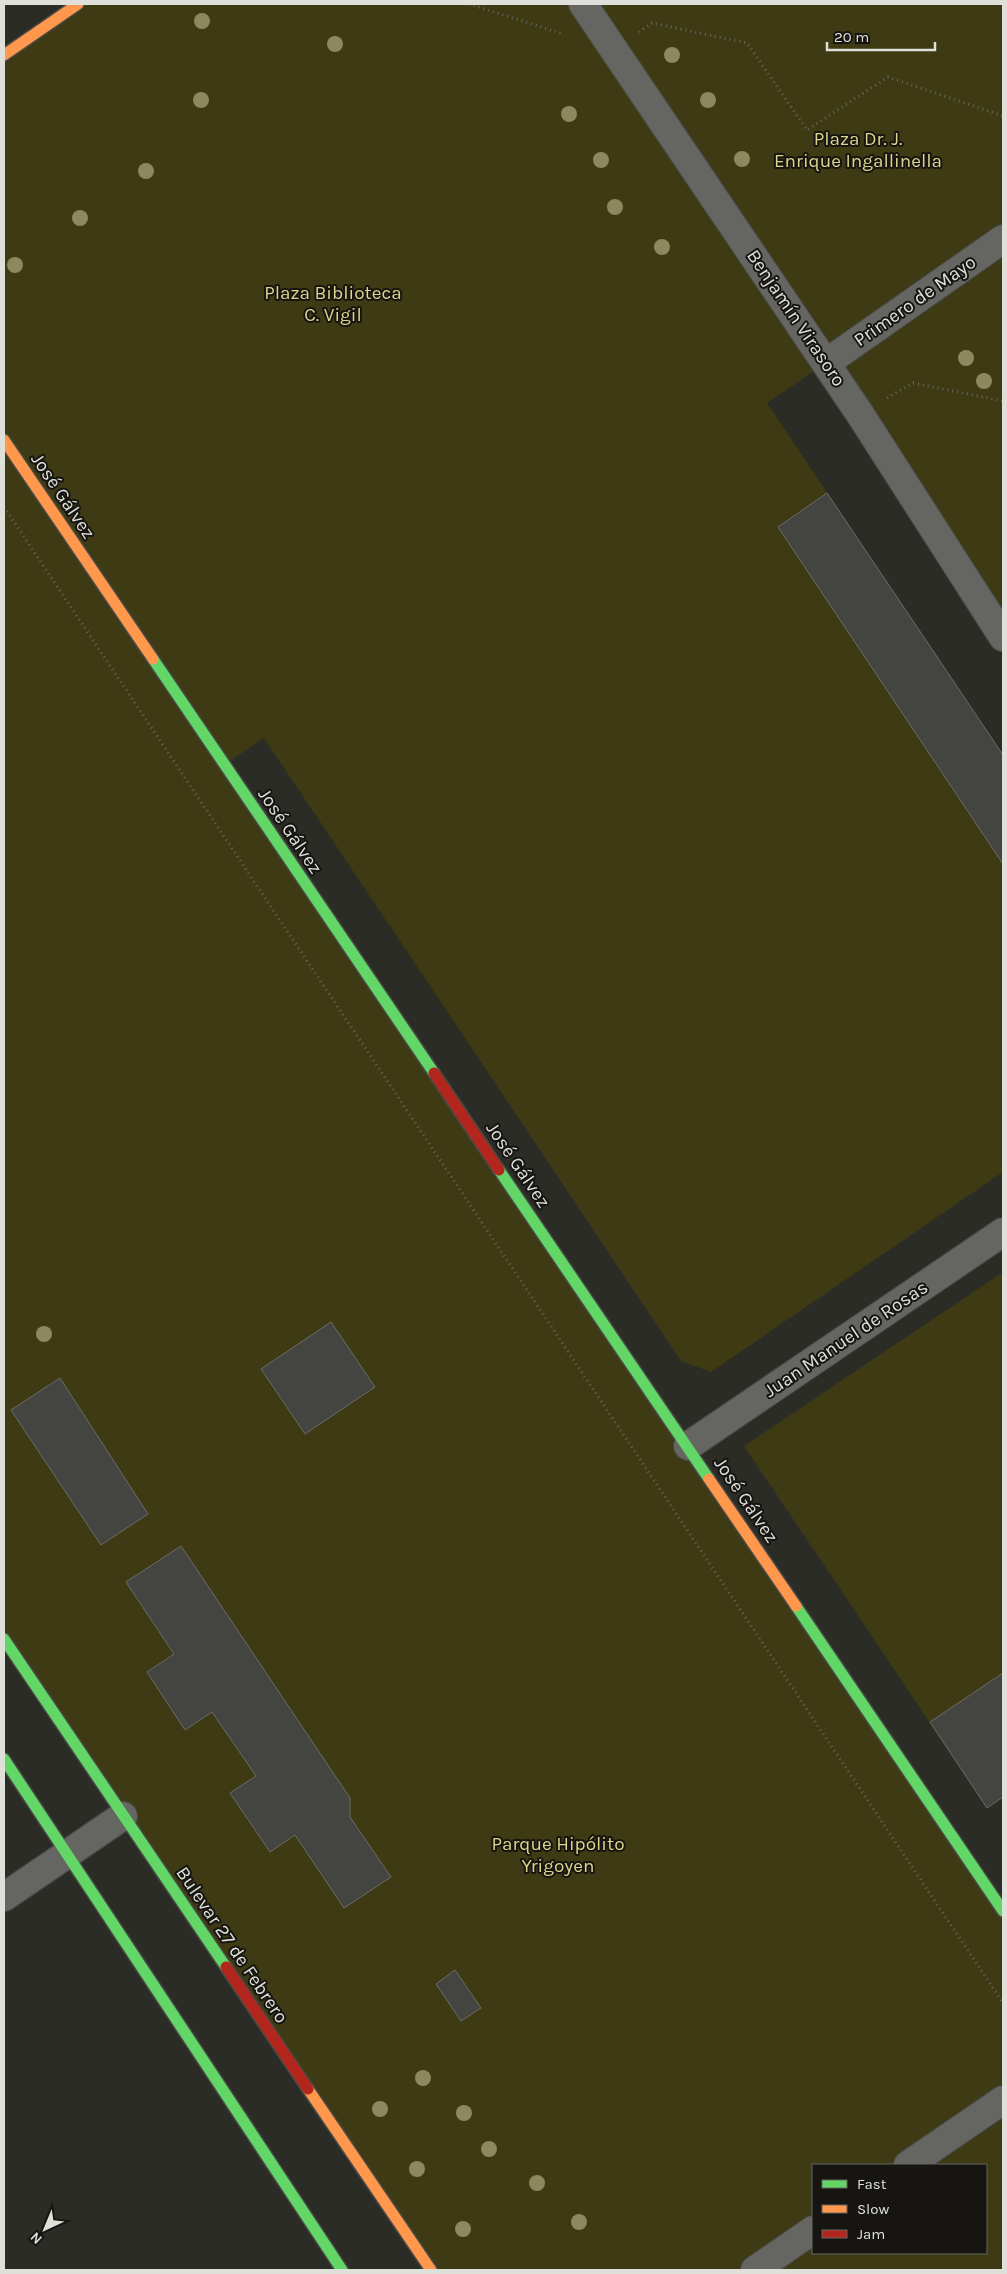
<svg xmlns="http://www.w3.org/2000/svg" width="1007" height="2274" font-family="Karla,sans-serif">
<style>
.green{fill:#3d3a14;fill-rule:evenodd}
.building{fill:#444440;stroke:#6c6c68}
.lines{fill:none;stroke-linecap:round;stroke-linejoin:round}
.street-casing{stroke:#494945;stroke-width:30}
.fast-casing{stroke:#494945;stroke-width:14}
.slow-casing{stroke:#494945;stroke-width:14}
.jam-casing{stroke:#494945;stroke-width:14}
.path{stroke:#676662;stroke-width:3;stroke-dasharray:1 4;stroke-linecap:butt}
.street{stroke:#656562;stroke-width:28}
.fast{stroke:#63d668;stroke-width:11}
.slow{stroke:#ff974d;stroke-width:11}
.jam{stroke:#b3261e;stroke-width:11}
.tree{fill:#8d895e}
.labels{text-anchor:middle;dominant-baseline:central;stroke-width:4;stroke-linejoin:round;paint-order:stroke}
.park-label{font-size:19px;fill:#dcd58b;stroke:#161511}
.street-label{font-size:19px;fill:#e0e0da;stroke:#161511}
</style>
<rect width="100%" height="100%" fill="#2c2c27"/>
<path class="green" d="M78,4h925v633l-177,-274 -59,40 236,352v417l-292,200 -30,-11 -417,-623 -40,27 779,1146v359h-572l-427,-631v-1584zM813,2165h173v88h-173z
M1003,1272v525l-16,11 -243,-362z"/>
<path class="building" d="M827,493l176,262v109l-225,-337z
M331,1322l44,65 -70,47 -44,-65z
M60,1378l88,136 -47,31 -90,-135z
M181,1546l169,252v19l41,60 -47,31 -49,-73 -25,17 -40,-59 26,-17 -44,-64 -27,18 -38,-58 27,-18 -48,-72z
M1003,1673v124l-16,11 -57,-86z
M455,1970l26,38 -20,13 -25,-37z"/>
<g class="lines">
<defs>
<path id="street" d="M583,4l277,410 143,223
M826,363l177,-124
M688,1446l315,-214
M4,1897l119,-81
M908,2165l95,-65
M755,2270l58,-40"/>
<path id="fast" d="M153,659l281,414
M499,1170l210,309
M796,1606l207,305
M4,1639l222,328
M4,1759l338,511"/>
<path id="slow" d="M4,55l74,-51
M4,440l149,219
M709,1479l87,127
M308,2089l123,181"/>
<path id="jam" d="M434,1073l65,97
M226,1967l82,122"/>
</defs>
<use href="#street" class="street-casing"/>
<use href="#fast" class="fast-casing"/>
<use href="#slow" class="slow-casing"/>
<use href="#jam" class="jam-casing"/>
<path class="path" d="M469,4l94,30
M639,32l13,-9 95,20 60,87 81,-53 115,39
M887,398l26,-15 90,18
M4,507l999,1496"/>
<use href="#street" class="street"/>
<use href="#fast" class="fast"/>
<use href="#slow" class="slow"/>
<use href="#jam" class="jam"/>
</g>
<g class="tree">
<circle cx="202" cy="21" r="8"/>
<circle cx="335" cy="44" r="8"/>
<circle cx="672" cy="55" r="8"/>
<circle cx="201" cy="100" r="8"/>
<circle cx="708" cy="100" r="8"/>
<circle cx="569" cy="114" r="8"/>
<circle cx="742" cy="159" r="8"/>
<circle cx="601" cy="160" r="8"/>
<circle cx="146" cy="171" r="8"/>
<circle cx="615" cy="207" r="8"/>
<circle cx="80" cy="218" r="8"/>
<circle cx="662" cy="247" r="8"/>
<circle cx="15" cy="265" r="8"/>
<circle cx="966" cy="358" r="8"/>
<circle cx="984" cy="381" r="8"/>
<circle cx="44" cy="1334" r="8"/>
<circle cx="423" cy="2078" r="8"/>
<circle cx="380" cy="2109" r="8"/>
<circle cx="464" cy="2113" r="8"/>
<circle cx="489" cy="2149" r="8"/>
<circle cx="417" cy="2169" r="8"/>
<circle cx="537" cy="2183" r="8"/>
<circle cx="579" cy="2222" r="8"/>
<circle cx="463" cy="2229" r="8"/>
</g>
<g class="labels">
<g class="park-label">
<text x="858" y="139">Plaza Dr. J.<tspan x="858" dy="22">Enrique Ingallinella</tspan></text>
<text x="333" y="293">Plaza Biblioteca<tspan x="333" dy="22">C. Vigil</tspan></text>
<text x="558" y="1844">Parque Hipólito<tspan x="558" dy="22">Yrigoyen</tspan></text>
</g>
<g class="street-label">
<text transform="translate(915 301) rotate(-35)">Primero de Mayo</text>
<text transform="translate(796 318) rotate(56)">Benjamín Virasoro</text>
<text transform="translate(63 496) rotate(56)">José Gálvez</text>
<text transform="translate(290 831) rotate(56)">José Gálvez</text>
<text transform="translate(518 1165) rotate(56)">José Gálvez</text>
<text transform="translate(846 1339) rotate(-34)">Juan Manuel de Rosas</text>
<text transform="translate(746 1500) rotate(56)">José Gálvez</text>
<text transform="translate(232 1945) rotate(56)">Bulevar 27 de Febrero</text>
</g>
</g>
<rect width="1007" height="2274" fill="none" stroke="#e0e0da" stroke-width="10"/>
<rect x="812" y="2164" width="175" height="90" fill="#161511" stroke="#676661"/>
<rect x="822" y="2180" width="25" height="8" fill="#63d668" stroke="#676661"/>
<text x="857" y="2189" font-size="15" fill="#e0e0da">Fast</text>
<rect x="822" y="2205" width="25" height="8" fill="#ff974d" stroke="#676661"/>
<text x="857" y="2214" font-size="15" fill="#e0e0da">Slow</text>
<rect x="822" y="2230" width="25" height="8" fill="#b3261e" stroke="#676661"/>
<text x="857" y="2239" font-size="15" fill="#e0e0da">Jam</text>
<g transform="translate(45 2229) rotate(224)" stroke="#161511" stroke-width="4" paint-order="stroke">
<path d="M0-4L9 19L0 12L-9 19Z" fill="#e0e0da"/>
<text y="-8" font-size="14" font-weight="bold" text-anchor="middle" fill="#e0e0da">N</text>
</g>
<path d="M827 42v8h108v-8" fill="none" stroke="#e0e0da" stroke-width="2.5"/>
<text x="834" y="42" font-size="15" fill="#e0e0da" stroke="#161511" stroke-width="4" paint-order="stroke">20 m</text>
</svg>
